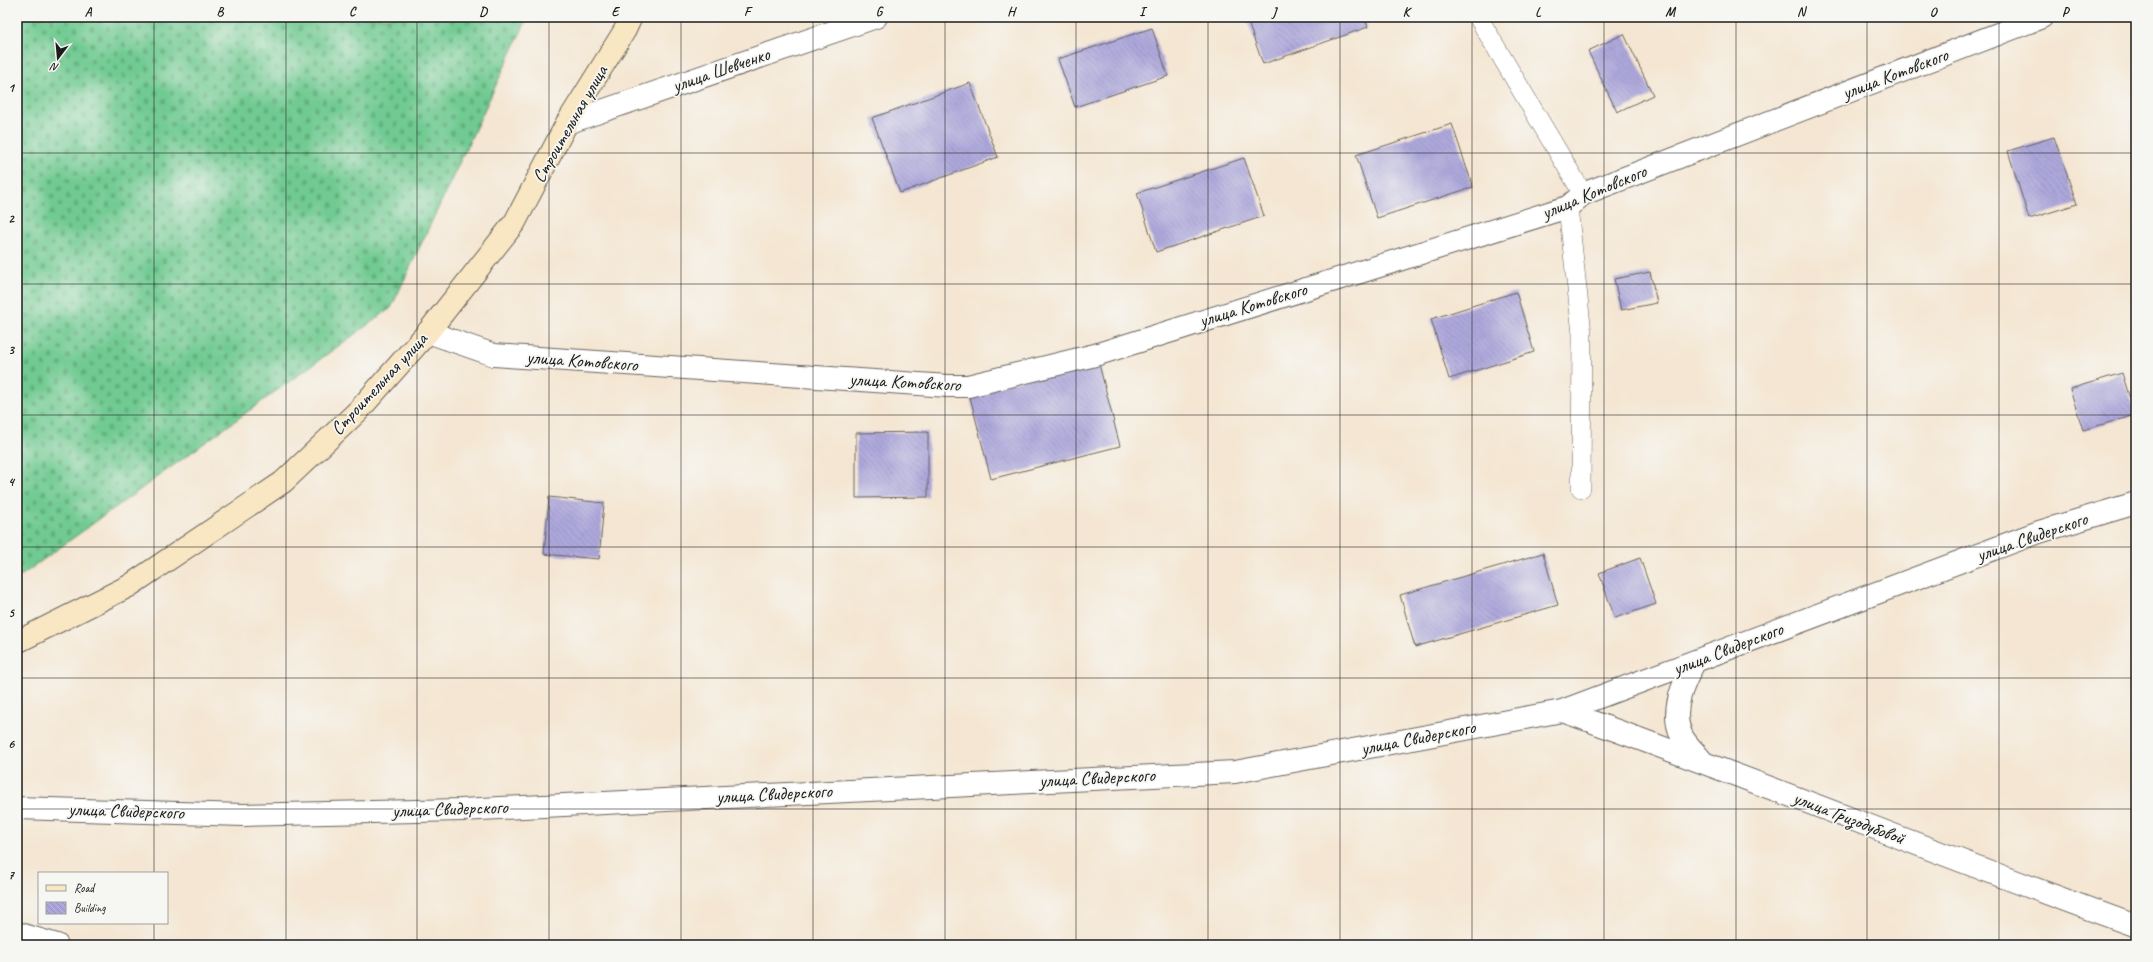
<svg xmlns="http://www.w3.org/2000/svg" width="2153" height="962" font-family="Caveat,sans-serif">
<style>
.cemetery{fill:url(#cemetery-stones);stroke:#467356}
.building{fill:url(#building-back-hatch)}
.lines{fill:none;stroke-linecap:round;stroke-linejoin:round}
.service-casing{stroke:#68635c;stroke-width:20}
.minor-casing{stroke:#68635c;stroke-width:24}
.secondary-casing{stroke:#68635c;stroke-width:24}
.service{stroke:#fff;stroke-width:19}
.minor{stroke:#fff;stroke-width:22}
.secondary{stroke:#f9e7c3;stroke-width:22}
.grid{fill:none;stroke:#1c1c1c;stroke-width:1;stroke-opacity:0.55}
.labels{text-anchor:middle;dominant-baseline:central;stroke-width:3.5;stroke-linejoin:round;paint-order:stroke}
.street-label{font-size:19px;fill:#1c1c1c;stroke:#f6f6f2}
.neatline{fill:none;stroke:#1c1c1c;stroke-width:1.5}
.grid-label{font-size:13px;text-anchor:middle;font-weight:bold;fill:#1c1c1c}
</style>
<defs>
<pattern id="cemetery-stones" width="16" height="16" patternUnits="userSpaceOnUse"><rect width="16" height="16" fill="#6fca91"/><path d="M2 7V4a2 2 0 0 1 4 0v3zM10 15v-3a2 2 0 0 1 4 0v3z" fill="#60ad7c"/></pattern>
<pattern id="building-back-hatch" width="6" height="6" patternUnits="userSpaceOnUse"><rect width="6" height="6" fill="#ada7db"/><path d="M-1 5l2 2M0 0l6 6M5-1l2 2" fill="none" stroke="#948fbb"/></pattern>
</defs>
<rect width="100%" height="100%" fill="#f6f6f2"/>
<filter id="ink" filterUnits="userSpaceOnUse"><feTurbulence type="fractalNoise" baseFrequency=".025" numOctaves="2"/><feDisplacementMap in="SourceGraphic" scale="8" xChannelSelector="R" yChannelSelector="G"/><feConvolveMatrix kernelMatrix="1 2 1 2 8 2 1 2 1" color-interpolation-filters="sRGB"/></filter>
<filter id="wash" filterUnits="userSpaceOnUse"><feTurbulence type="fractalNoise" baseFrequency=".012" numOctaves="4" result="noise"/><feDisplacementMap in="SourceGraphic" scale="16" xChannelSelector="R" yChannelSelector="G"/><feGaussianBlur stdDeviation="0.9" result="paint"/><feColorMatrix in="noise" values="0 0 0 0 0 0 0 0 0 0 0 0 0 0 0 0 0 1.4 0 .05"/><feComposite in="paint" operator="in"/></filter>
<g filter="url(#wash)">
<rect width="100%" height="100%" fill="#f4e6d2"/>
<path class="cemetery" d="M17,17h511l-137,291 -369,267 -5,1z"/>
<g id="blocks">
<path class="building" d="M1246,17h118l4,10 -105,37z
M1152,28l16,48 -93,31 -17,-48z
M1624,34l29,61 -36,17 -29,-61z
M970,83l28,74 -98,36 -28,-75z
M1452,124l21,63 -96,31 -21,-63z
M2054,137l23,67 -48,15 -21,-68z
M1244,158l20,58 -108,36 -19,-59z
M1650,272l7,31 -36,7 -7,-31z
M1516,292l18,60 -85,27 -18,-60z
M1098,360l22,86 -129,33 -22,-86z
M2122,373l13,42 -52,15 -13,-41z
M928,432v65l-72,1v-65z
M549,497l55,6 -5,56 -55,-5z
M1543,553l15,52 -143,42 -15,-52z
M1640,558l16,46 -41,14 -16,-45z"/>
</g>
</g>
<g filter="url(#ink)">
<use href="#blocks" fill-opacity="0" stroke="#68635c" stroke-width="1"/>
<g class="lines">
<defs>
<path id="service" d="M1478,17l105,177
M1568,207l14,127 -1,154"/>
<path id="minor" d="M567,123l309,-106
M428,332l66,23 454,31h20l127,-31 473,-148 15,-13 459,-177
M1695,661c-11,21 -25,49 -14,73 4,10 15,19 21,27
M1562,711c193,68 382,146 574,215
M17,808l226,7 218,-5 774,-38 327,-61 477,-179 97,-29
M17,933l40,12"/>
<path id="secondary" d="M17,642l112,-56 154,-104 75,-71 70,-79 87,-110 52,-99 58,-93 6,-13"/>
</defs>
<use href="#service" class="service-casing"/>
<use href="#minor" class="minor-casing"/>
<use href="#secondary" class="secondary-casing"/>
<use href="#service" class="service"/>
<use href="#minor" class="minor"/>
<use href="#secondary" class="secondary"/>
</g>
</g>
<path class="grid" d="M154,17v856M286,17v928M417,17v928M549,17v928M681,17v928M813,17v928M945,17v928M1076,17v928M1208,17v928M1340,17v928M1472,17v928M1604,17v928M1736,17v928M1867,17v928M1999,17v928M17,153h2119M17,284h2119M17,415h2119M17,547h2119M17,678h2119M17,809h2119M154,923v22"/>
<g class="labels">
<g class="street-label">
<text transform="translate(721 70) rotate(-19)">улица Шевченко</text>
<text transform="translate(1895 74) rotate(-21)">улица Котовского</text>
<text transform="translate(570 124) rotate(-60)">Строительная улица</text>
<text transform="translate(1594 192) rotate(-23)">улица Котовского</text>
<text transform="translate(1253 305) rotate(-17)">улица Котовского</text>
<text transform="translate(582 361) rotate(4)">улица Котовского</text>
<text transform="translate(905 382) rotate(3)">улица Котовского</text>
<text transform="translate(379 384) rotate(-47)">Строительная улица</text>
<text transform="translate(2032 537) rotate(-19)">улица Свидерского</text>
<text transform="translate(1728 649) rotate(-21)">улица Свидерского</text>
<text transform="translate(1418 738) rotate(-11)">улица Свидерского</text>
<text transform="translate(1097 778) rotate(-3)">улица Свидерского</text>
<text transform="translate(774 794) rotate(-3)">улица Свидерского</text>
<text transform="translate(450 809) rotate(-2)">улица Свидерского</text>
<text transform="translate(126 811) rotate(2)">улица Свидерского</text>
<text transform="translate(1849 818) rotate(21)">улица Гризодубовой</text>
</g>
</g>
<rect width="2153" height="962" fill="none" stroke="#f6f6f2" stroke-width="44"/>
<rect x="38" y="872" width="130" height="52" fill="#f6f6f2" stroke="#9f9f9c"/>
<rect x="46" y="885" width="20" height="6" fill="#f9e7c3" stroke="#9f9f9c"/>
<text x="74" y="892" font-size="12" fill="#1c1c1c">Road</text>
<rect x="46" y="902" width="20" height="12" fill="url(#building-back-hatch)" stroke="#9f9f9c"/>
<text x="74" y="912" font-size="12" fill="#1c1c1c">Building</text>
<g transform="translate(58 58) rotate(196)" stroke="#f6f6f2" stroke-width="3" paint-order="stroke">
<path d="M0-3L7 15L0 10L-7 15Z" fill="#1c1c1c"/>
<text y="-6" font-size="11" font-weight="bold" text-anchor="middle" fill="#1c1c1c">N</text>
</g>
<rect x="22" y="22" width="2109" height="918" class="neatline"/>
<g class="grid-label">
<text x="88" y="16">A</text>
<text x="220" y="16">B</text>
<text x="352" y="16">C</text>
<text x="483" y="16">D</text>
<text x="615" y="16">E</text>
<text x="747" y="16">F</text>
<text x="879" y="16">G</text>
<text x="1011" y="16">H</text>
<text x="1142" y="16">I</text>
<text x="1274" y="16">J</text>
<text x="1406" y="16">K</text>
<text x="1538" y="16">L</text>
<text x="1670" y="16">M</text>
<text x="1801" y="16">N</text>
<text x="1933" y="16">O</text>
<text x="2065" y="16">P</text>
<text x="11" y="92">1</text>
<text x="11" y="223">2</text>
<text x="11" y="354">3</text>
<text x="11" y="486">4</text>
<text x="11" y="617">5</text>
<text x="11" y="748">6</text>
<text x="11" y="879">7</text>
</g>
</svg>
